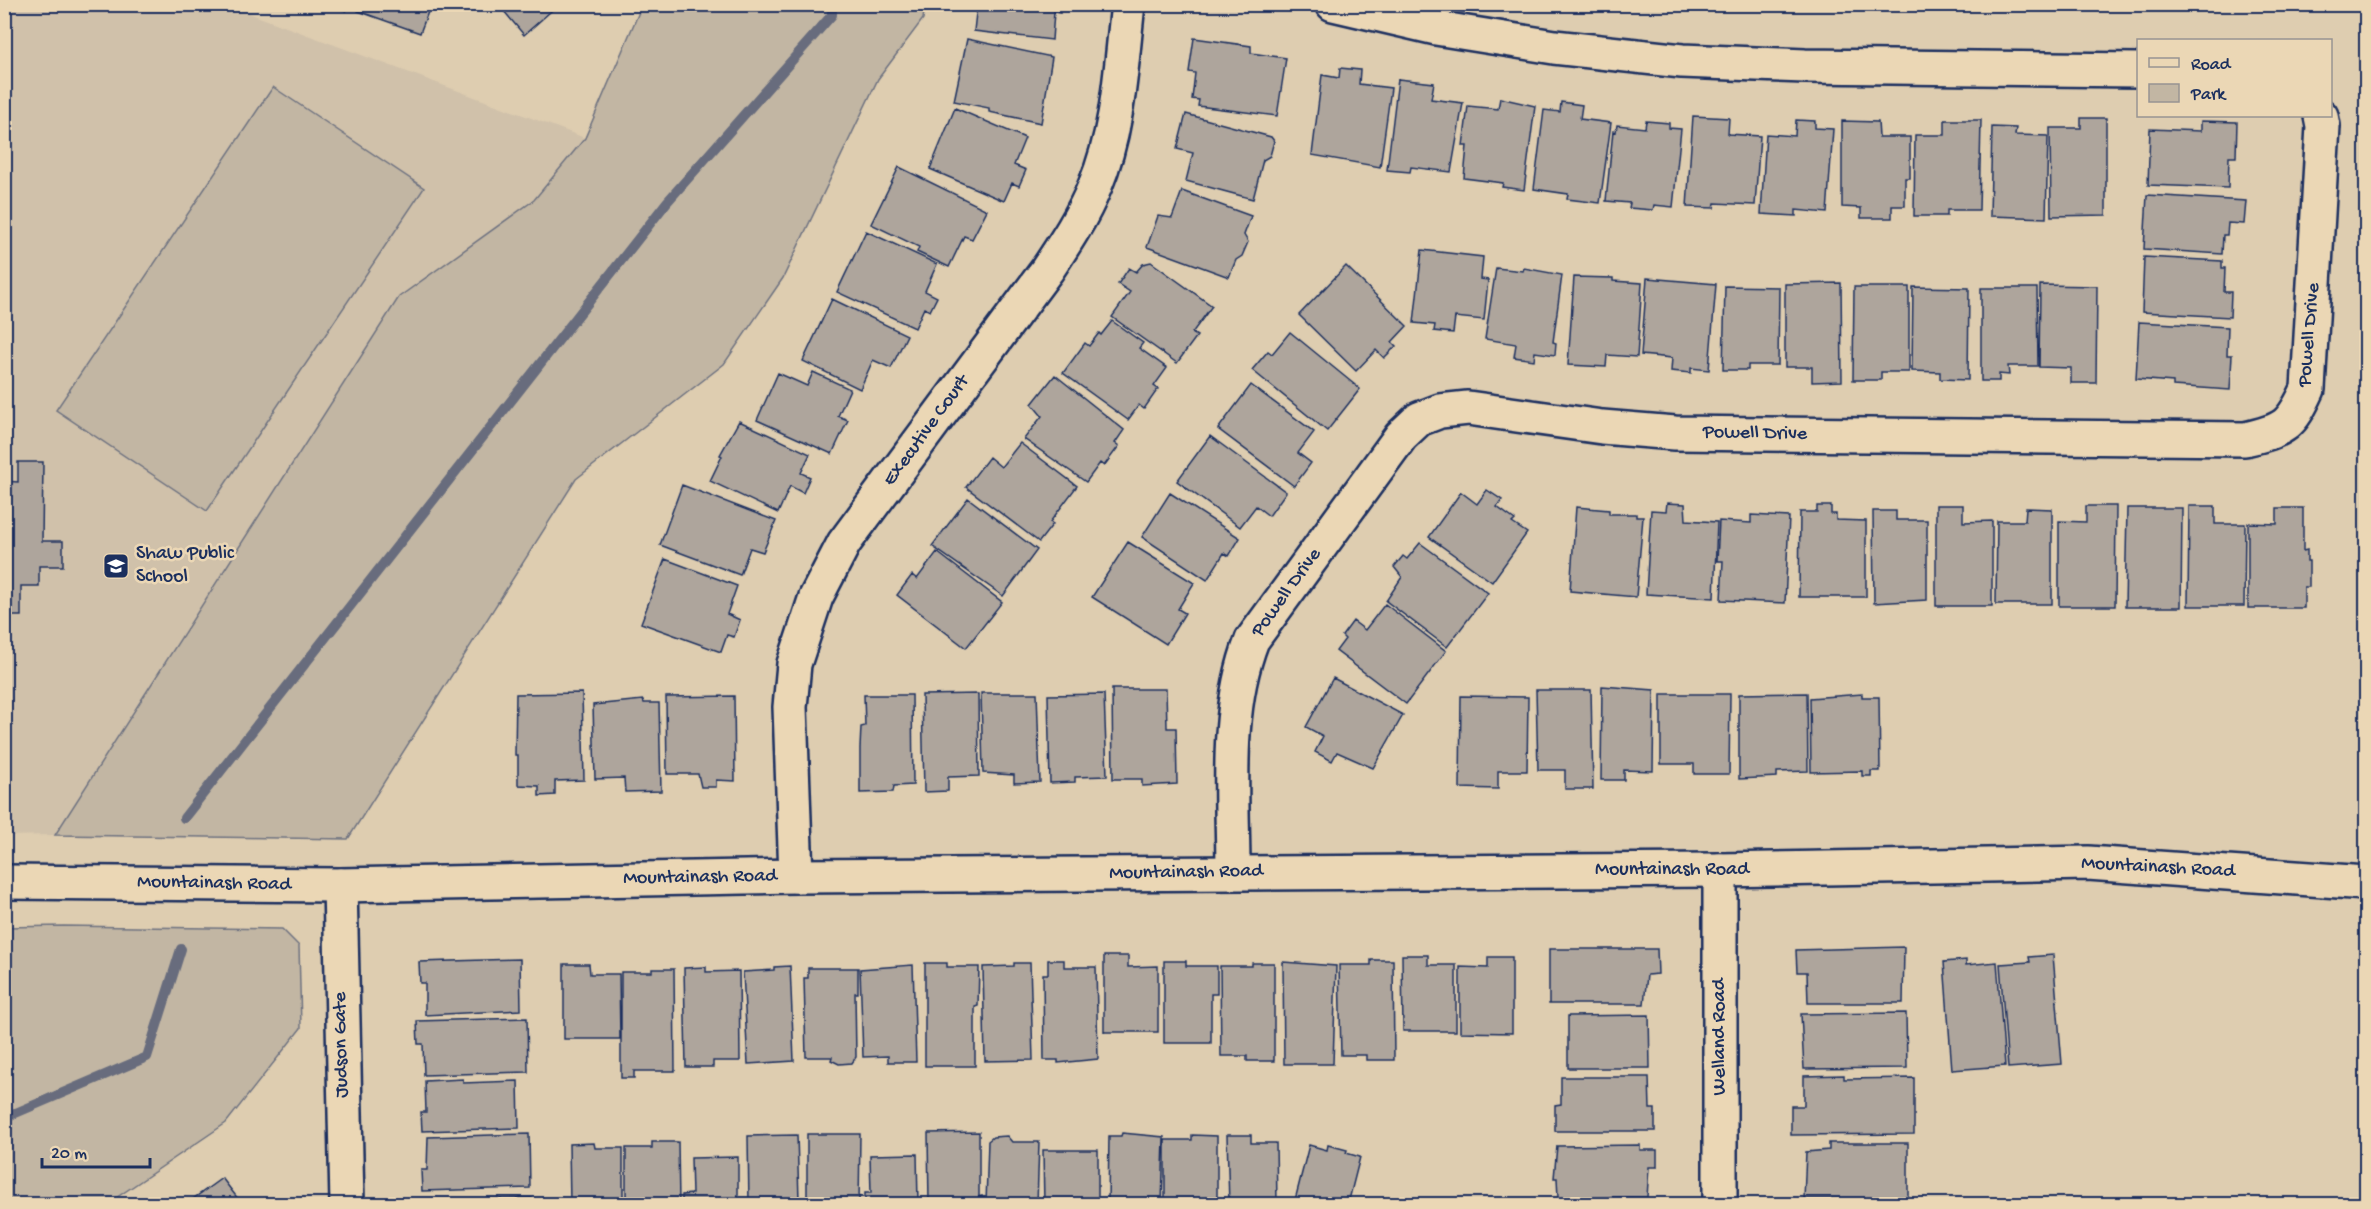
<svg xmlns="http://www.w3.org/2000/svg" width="2371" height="1209" font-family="'Gochi Hand',sans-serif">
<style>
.built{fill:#d0c1aa}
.green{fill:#c2b6a3;stroke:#6e7280;stroke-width:1.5}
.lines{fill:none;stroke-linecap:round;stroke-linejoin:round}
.stream{stroke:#676c7d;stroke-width:10}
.building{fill:#aea59c;stroke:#1b2f5e;stroke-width:1.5}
.street-casing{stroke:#1b2f5e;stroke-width:38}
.secondary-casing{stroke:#1b2f5e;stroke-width:38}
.street{stroke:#ebd7b5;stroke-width:33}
.secondary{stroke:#ebd7b5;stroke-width:33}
.labels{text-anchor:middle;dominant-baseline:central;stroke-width:5;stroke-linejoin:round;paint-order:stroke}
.street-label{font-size:20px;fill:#1b2f5e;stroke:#ebd7b5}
.poi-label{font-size:20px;fill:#1b2f5e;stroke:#ebd7b5;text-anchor:start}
</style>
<rect width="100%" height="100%" fill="#decdb0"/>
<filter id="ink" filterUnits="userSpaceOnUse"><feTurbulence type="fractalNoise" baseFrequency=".0167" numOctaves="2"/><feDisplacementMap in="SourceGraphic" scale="12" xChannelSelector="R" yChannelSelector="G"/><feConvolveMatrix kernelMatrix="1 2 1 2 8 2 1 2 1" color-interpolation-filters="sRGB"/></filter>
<g filter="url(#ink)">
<path class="built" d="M4,5h223l358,133 -51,62 -135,97 -344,538 -50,1z"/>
<path class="green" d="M642,5h283l-2,14 -45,60 -95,199 -59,86 -148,115 -228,360 -293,-4 344,-538 135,-97 51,-62z
M273,87l151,101 -217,323 -151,-101z
M64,926l218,3 17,17 2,82 -75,95 -119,81h-102v-277z"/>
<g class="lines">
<path class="stream" d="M184,818l483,-616 165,-187v-11
M4,1118l143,-61 34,-108"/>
</g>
<path class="building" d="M327,4h21l-2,7z
M360,4h71l-11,29 -62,-22z
M498,4h61l-35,31z
M977,4h93v4l-10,-1v6l-6,-1 -2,28 -78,-9z
M1194,38l57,8v7l35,5 -9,58 -79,-10 1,-6 -7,-1 3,-26 -6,-1z
M967,39l85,18 -11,66 -52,-11v-4l-35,-7z
M1340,68l20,2 -1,14 32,4 -11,79 -68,-12 10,-80 17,3z
M1398,79l36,4 -3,16 32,4 -12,69 -40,-5 -1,5 -23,-2z
M1500,98l35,8 -11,84 -22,-3 1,-4 -39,-5 3,-32h-4l5,-40 30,3z
M1561,102l21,3 -2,14 31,4 -11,80 -33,-4 1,-5 -34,-5 10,-79 16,2z
M955,108l70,30 -11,27 12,5 -7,16 -7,-3 -8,18 -74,-32z
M1186,114l85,23 3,4 -4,15 -7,4 -10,39 -67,-18 7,-28 -16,-4z
M1693,116l36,2 -1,16 32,2 -5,69 -40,-2 -1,5 -27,-1z
M2081,118h25v97l-55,1 -1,-88h31z
M1796,120l19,1v7l18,1 -6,84 -31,-3v6l-35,-2 5,-80 29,2z
M1945,120h36l-2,90h-32v6h-33l1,-81h30z
M1646,121l23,2v5l12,1 -8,78 -19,-2 -1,5 -24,-2 1,-5 -24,-2 7,-70 3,1 1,-7 28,3z
M1842,121l36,1 1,15h31v41h-5v28h-13v12h-31v-10l-19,-1z
M2201,121l36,1 -1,35h-7l-1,31 -80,-3 2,-56 51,2z
M1992,127l24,1 -1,7 33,1 -2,82 -56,-2z
M899,167l88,43 -15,29 -8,-3 -15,31 -32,-15 2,-5 -48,-23z
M1182,191l69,25 -7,19 4,7 -6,14 -6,4 -7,17 -82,-30 11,-31 14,2z
M2147,195l99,6 -2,23 -16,-1 -1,12h-4l-1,19 -78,-5z
M866,231l71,33 -12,27 12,6 -7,14 -6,-3 -9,20 -78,-36z
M1422,250l61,7 -2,22 7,1 -4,40 -29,-3 -2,16 -19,-2 1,-6 -21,-2z
M2144,257l78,4v7h3l-1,24h7l-1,25 -88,-5z
M1151,262l61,44 -20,27 5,3 -20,27 -65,-46 18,-25 -12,-8 11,-16 7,4 7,-8z
M1346,266l61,60 -15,16 4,4 -12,12 -8,-8 -20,21 -57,-56z
M1496,268l27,3 1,-3 38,7 -9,67 3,1 -1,12 -20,-3 -1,8 -20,-3 2,-13 -31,-5z
M1574,277l39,1v3l29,2 -5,74 -30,-2 -1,12 -38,-2z
M1647,278l69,6 -7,86 -18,-2v5l-20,-2 1,-13 -31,-3z
M1841,283l1,98 -30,1v-15h-27v-83z
M2040,285l57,1 -1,97h-25v-15l-32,-1z
M1725,286l54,1 -1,78h-30v5h-25z
M1854,287h55v85h-28v8h-28z
M1913,287l56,1 -1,92 -28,-1v-7l-28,-1z
M1981,288h56l1,78h-30l1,9 -10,-1v7h-18z
M832,299l75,36 -16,33 -18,-8 -13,29 -57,-28z
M1112,321l31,22 -4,5 28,20 -13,18 4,3 -14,20 -5,-4 -11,15 -65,-47 22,-30 4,3 10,-13 2,2z
M2139,322l89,5 -1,28h5l-2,35 -57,-4v-4l-37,-3z
M1290,332l70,57 -33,42 -75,-61 16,-19 4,3z
M813,372l37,17 -12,27 10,4 -16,34 -75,-34 21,-47 29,13z
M1055,375l69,55 -9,13 4,3 -15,20 -4,-3 -14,19 -62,-43 18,-23 -10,-12z
M1251,385l63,47 -16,21 13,10 -17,23 -76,-57z
M739,421l71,33 -9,19 9,4 -7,16 -13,-7 -12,27 -68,-32 12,-25 -2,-1z
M1210,436l76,56 -17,24 -13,-10 -16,21 -63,-46z
M1020,443l57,43 -27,36 3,2 -14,18 -73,-55 23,-30 12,10z
M18,462h25l-1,79h21v25h-24v20h-18v30h-17v-135l14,1z
M682,485l94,36 -13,31 -13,-4 -10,27 -80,-30z
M1487,490l15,10 -5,7 18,13 -3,3 15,10 -35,49 -63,-45 32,-45 16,12z
M1170,493l70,45 -11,18 -5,-3 -17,27 -65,-43z
M968,498l69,52 -34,46 -71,-50z
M1667,503l18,1 1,16 31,2 -3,76 -68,-4 5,-84 15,1z
M1936,505h27v17l29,-1v85h-56z
M1817,506h14v8h5v6l30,1v76h-67l1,-85h17z
M2086,506h30l-1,100h-56v-85l27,1z
M2189,506h26v18h30l-1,82h-56z
M1576,507l33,3v4h27v3h7l-7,80 -66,-6z
M2026,508l26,1v95h-56l1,-83h28z
M2127,508h55l-1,99h-56z
M2277,508h26v43l4,-1v11h2v26h-5v21h-56v-85l29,1z
M1873,511h23v9h31v80l-53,3z
M1751,515l38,2 -4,86 -64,-3 2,-39h-6l2,-40 32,2z
M1128,542l66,41 -16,26 7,4 -19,31 -74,-47z
M1420,543l68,50 -41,54 -61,-46 16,-24 -8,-10 9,-11 4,3z
M937,552l65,50 -36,46 -69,-53 15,-20 5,4z
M665,559l72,27 -10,28 13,6 -6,17 -7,-2 -6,17 -80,-29z
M1385,604l61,47 -40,53 -70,-53 9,-12 -3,-3 11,-15 12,9z
M1333,678l70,37 -30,53 -36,-16 -5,9 -17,-9 8,-16 -17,-9z
M1602,686l52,4 -1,81 -29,-1v10h-23z
M1112,689h54l1,39h9l1,56 -35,2v-7h-29z
M1536,690h55l2,99h-28v-19h-27z
M582,693l2,87 -29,1v14l-16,1v-10l-21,-1v-30h-3l1,-61z
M981,693h56l3,89 -26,1v-8l-31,-2z
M1807,693l1,78 -31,1v5l-38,2v-85z
M978,694l1,82 -31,1v14l-24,1 -2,-97z
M1104,694l3,82 -32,1v5l-25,1 -2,-88z
M1661,694h69l-1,80h-35v-10h-33z
M1862,694v3h17l1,74h-9v5h-9v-5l-51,1 -1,-74z
M864,695h48l1,90 -19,1 -1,6 -33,1v-45l1,-21 4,-1z
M734,696l1,85 -19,-1v7h-15l-3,-13h-31l-1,-77z
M1461,696l67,1 -1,74h-29v18l-38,-1z
M643,700l1,3h15l2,88 -36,1 -1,-14 -29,1 -2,-74z
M1904,947l-1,56h-95l-1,-31h-10l-1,-22z
M1549,949h108l1,25 -11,1 -3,29h-95z
M1402,955h26v10h28v66h-53z
M2053,955l9,109 -54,4 -8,-104 30,-2 -1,-5z
M1104,956h24v11l30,-1v66h-54z
M1488,957h24v76l-52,-1v-65l28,1z
M520,959l1,51 -96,5v-32h-5l-1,-21z
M1048,960h16v7h32l2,92 -40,4v-3h-14l-1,-86h5z
M1371,960h22l1,100h-28v-5h-25l-2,-90h32z
M1966,960v5l31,-3 8,104 -53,4 -8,-108z
M1164,961h22v5h31v28h-6v49h-47z
M1283,962l53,4 -3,98h-49z
M925,963h22v4h32l-1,39 -3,1v59h-50z
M1014,963h16l3,97 -48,1 -2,-94 31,-1z
M1252,963h22v98h-27v-5h-26l-1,-90h32z
M564,964h25l1,10h29l1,65h-56z
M913,965l3,97h-28v-6l-25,1 -3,-88z
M790,966l4,95 -46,3 -5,-92 31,-2v-3z
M706,967v5l33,-1 1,90h-27v6h-27l-2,-99z
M808,968h50v25h-3l1,64 -4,6 -13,1 -8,-4 1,-3h-26l-2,-79h4z
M652,969h22l1,102h-41v7h-13v-106h31z
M1906,1013l1,55 -103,1 -3,-55z
M1649,1015l1,53h-82v-52z
M527,1018l1,54 -104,3 -1,-31h-5l-1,-23z
M1844,1075v4l70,-1v56l-123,1v-29h13v-30z
M1561,1077h88l1,32h5v22h-100v-26l6,-1z
M463,1079v4l55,-2 1,47 -97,3 -1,-19h5l-1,-31z
M979,1132v65l3,-1v8h-53l-1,-71z
M1122,1133l42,4 -2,67h-54l1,-68h12z
M529,1134l1,54 -108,3 -1,-21h6l1,-33z
M807,1134h53l-1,70h-52z
M797,1135l2,65h3v4h-53l-1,-68z
M1192,1135l25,1v68h-52v-64h27z
M1227,1135h24v8h25l1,61h-48z
M1007,1136l5,6h27l-2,62h-51l2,-63 5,-4z
M652,1142h26l1,62h-53v-56h26z
M594,1143l1,5h28v56h-53l-1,-60z
M1829,1143h79v56h-104l2,-47 23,-2z
M1309,1145l18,5 1,-5 19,5 -1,3 14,4 -12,47h-54z
M1640,1145v5h17v17h-8l-2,30 -89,1 -1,-20h-3l3,-32z
M1043,1150h55v54h-54z
M917,1154l1,50h-53v-11h6l-1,-38z
M738,1157v47h-56v-9l10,-1 -1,-36z
M222,1178l20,26h-56z
M532,1198v6h-96v-5z"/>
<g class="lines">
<defs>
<path id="street" d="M1333,4l103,24 118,19 128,14 123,5 333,4
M1720,870v334
M1233,872c0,-76 -9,-160 19,-232l149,-204 18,-17 21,-8 28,-3 134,19 73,6 570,6c40,-9 46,-13 63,-50l15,-263 -2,-10
M796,876l-6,-169 4,-43 22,-67 28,-54 203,-273c18,-27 36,-54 48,-84 24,-57 26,-121 33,-182
M340,885l7,319"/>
<path id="secondary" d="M4,882l336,3 456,-9 924,-6 368,-7 278,20"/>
</defs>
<use href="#street" class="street-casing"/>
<use href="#secondary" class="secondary-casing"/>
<use href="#street" class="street"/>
<use href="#secondary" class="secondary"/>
</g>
</g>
<defs>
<symbol id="school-square" viewBox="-11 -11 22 22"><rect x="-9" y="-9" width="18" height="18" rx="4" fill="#1b2f5e" stroke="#ebd7b5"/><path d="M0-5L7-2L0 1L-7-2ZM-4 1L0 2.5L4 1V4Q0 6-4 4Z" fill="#fff"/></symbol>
</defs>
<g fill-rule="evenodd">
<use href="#school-square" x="101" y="551" width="30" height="30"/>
</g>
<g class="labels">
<g class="street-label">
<text transform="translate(2310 335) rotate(-85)">Powell Drive</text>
<text transform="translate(927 431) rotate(-54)">Executive Court</text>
<text transform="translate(1755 434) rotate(1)">Powell Drive</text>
<text transform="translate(1287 593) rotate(-54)">Powell Drive</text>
<text transform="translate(2158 868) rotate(3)">Mountainash Road</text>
<text x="1672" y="870">Mountainash Road</text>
<text transform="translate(1186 873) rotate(-1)">Mountainash Road</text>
<text transform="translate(700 878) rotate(-1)">Mountainash Road</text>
<text transform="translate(214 884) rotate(1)">Mountainash Road</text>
<text transform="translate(1720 1037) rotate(-90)">Welland Road</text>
<text transform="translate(342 1045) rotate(-91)">Judson Gate</text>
</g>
<g class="poi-label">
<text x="136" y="554">Shaw Public<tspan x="136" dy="23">School</tspan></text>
</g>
</g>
<rect width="2371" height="1209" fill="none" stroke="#ebd7b5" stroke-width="24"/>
<rect x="12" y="12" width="2347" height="1185" fill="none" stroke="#1b2f5e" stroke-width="2" filter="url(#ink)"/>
<rect x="2137" y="39" width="195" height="78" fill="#ebd7b5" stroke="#989492" stroke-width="1.5"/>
<rect x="2149" y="58" width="30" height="9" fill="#ebd7b5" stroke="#989492" stroke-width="1.5"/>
<text x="2191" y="69" font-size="18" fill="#1b2f5e">Road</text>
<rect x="2149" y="84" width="30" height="18" fill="#c2b6a3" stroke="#989492" stroke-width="1.5"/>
<text x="2191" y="99" font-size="18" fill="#1b2f5e">Park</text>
<path d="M42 1158v9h108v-9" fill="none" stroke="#1b2f5e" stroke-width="3"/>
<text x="51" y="1158" font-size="18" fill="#1b2f5e" stroke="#ebd7b5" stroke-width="4.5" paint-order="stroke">20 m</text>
</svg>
